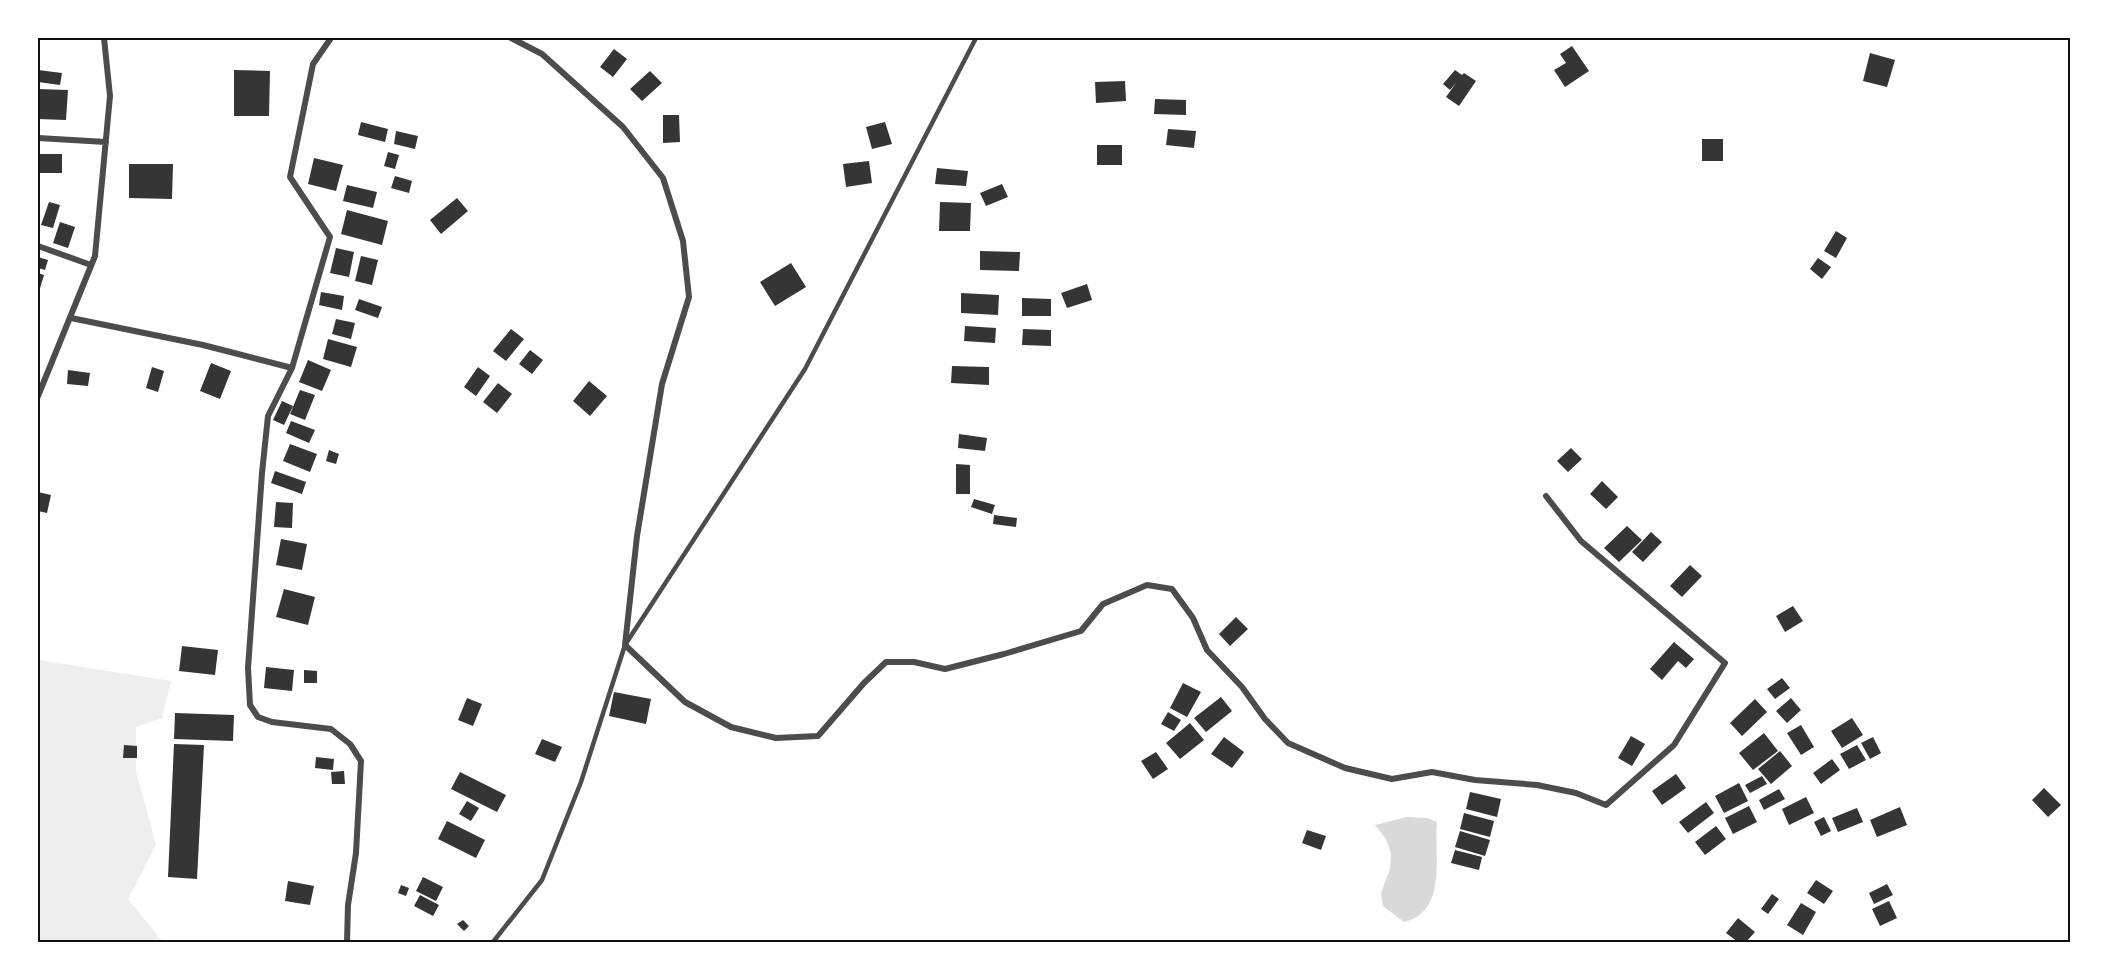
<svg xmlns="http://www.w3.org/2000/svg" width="2108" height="980" font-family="'Titillium Web',sans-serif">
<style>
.green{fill:#eee}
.water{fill:#d9d9d9}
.building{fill:#353535}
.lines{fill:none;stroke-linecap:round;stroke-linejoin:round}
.service{stroke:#4c4c4c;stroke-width:4.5}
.minor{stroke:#4c4c4c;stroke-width:6}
.neatline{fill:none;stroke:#111;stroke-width:2}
</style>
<rect width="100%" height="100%" fill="#fff"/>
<path class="green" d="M38,660l133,21 -9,37 -26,9v45l20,72 -28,55 35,43h-125z"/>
<path class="water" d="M1407,817l20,1 10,4c-3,33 11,90 -33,100l-21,-16 -2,-13 9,-24 1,-16 -5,-14 -11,-14z"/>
<path class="building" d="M1572,46l17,25 -24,16 -11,-17 12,-7 -6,-9z
M614,49l13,10 -14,18 -13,-10z
M1870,53l25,7 -8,27 -24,-6z
M38,70l24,3 -2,12 -22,-3z
M234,70l36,1 -1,45h-35z
M1455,70l7,5 2,-2 12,8 -17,25 -13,-9 10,-14 -6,7 -7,-6z
M650,71l12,12 -20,18 -12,-12z
M1125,81l1,20 -30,2 -1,-21z
M38,89l30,1 -2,30 -28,-1z
M1155,99l31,1v15l-32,-1z
M663,115h16l1,27 -17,1z
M361,122l27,7 -3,13 -27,-7z
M885,122l7,22 -20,5 -6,-22z
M1168,129l28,2 -2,17 -28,-3z
M396,131l22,5 -3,13 -21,-5z
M1702,139h21v22h-21z
M1097,145h25v20h-25z
M388,152l11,3 -4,14 -11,-3z
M38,154h24v19h-24z
M314,158l29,7 -7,26 -28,-7z
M869,161l3,22 -26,4 -3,-23z
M129,164h44l-1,35 -43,-1z
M937,168l31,3 -2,15 -31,-2z
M395,176l17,5 -3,12 -18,-5z
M1002,184l6,13 -22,9 -6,-13z
M347,185l30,7 -4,16 -30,-7z
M457,198l11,13 -27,23 -11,-14z
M49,202l11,3 -7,23 -12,-3z
M940,202l31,1 -1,28h-31z
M347,210l41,11 -6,24 -41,-11z
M60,222l15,5 -7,21 -15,-5z
M1836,231l11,7 -11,20 -12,-7z
M336,248l18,4 -5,25 -19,-4z
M980,251l40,1 -1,19 -39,-1z
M361,256l17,4 -6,25 -17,-4z
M38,257l10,3 -3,10 -7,-2z
M1818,258l13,9 -9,12 -12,-10z
M791,263l15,24 -31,19 -15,-24z
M38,273l6,2 -6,20z
M1087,284l5,16 -25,8 -6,-15z
M321,292l23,4 -2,14 -23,-5z
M961,293l38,2 -1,20 -37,-2z
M1022,298l29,1v17h-29z
M359,299l23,8 -4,11 -23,-8z
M336,319l19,4 -4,16 -19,-5z
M965,326l31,2 -1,15 -31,-2z
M511,329l13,10 -18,22 -13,-10z
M1023,329l28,1v16l-29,-1z
M328,339l29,8 -6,20 -28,-8z
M530,350l13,10 -11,14 -13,-10z
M308,360l23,10 -9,21 -23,-9z
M211,363l20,8 -11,28 -20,-8z
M952,366l37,1v18l-38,-2z
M152,367l12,4 -6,21 -12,-4z
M478,367l12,9 -14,20 -12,-9z
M68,370l22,3 -2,13 -21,-2z
M589,381l18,15 -17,20 -17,-15z
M498,383l14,11 -15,19 -14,-11z
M300,390l15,5 -10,25 -15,-6z
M282,401l11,5 -9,19 -11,-5z
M291,421l24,9 -6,13 -23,-10z
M959,434l28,4 -2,13 -27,-3z
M290,444l27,10 -7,18 -27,-11z
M1571,448l11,11 -14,13 -11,-11z
M329,450l10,4 -3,10 -10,-3z
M956,464l14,1v29h-14z
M275,471l31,11 -4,12 -31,-11z
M1602,481l16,16 -12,12 -16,-15z
M38,492l13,3 -4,18 -9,-2z
M974,499l21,6 -3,9 -21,-7z
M276,502l17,1 -1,25 -18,-1z
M994,515l23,3 -1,9 -23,-3z
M1627,526l15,14 -23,22 -15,-14z
M1651,532l11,10 -19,20 -11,-10z
M281,539l26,5 -5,26 -26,-5z
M1690,565l12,11 -20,21 -12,-11z
M284,589l31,8 -7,28 -32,-8z
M1793,606l10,15 -18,11 -9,-16z
M1236,617l12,12 -18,17 -11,-12z
M1674,642l20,17 -8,9 -8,-7 -16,19 -12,-11z
M182,646l36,4 -3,25 -36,-4z
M266,667l28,3 -2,21 -28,-3z
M304,670l13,1v12h-13z
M1782,678l8,10 -15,11 -8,-10z
M1183,683l18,9 -14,25 -17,-9z
M614,692l37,7 -5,25 -37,-8z
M1221,697l11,14 -26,21 -12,-14z
M467,698l15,6 -9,22 -15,-6z
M1791,698l10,12 -14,13 -11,-12z
M1755,699l12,13 -25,24 -12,-13z
M1168,712l13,8 -7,11 -13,-7z
M175,713l59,2 -1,26 -59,-2z
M1852,718l11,17 -21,13 -11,-17z
M1190,723l14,17 -24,19 -14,-16z
M1801,725l13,22 -13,8 -14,-22z
M1764,733l14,18 -25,19 -14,-17z
M1631,736l14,8 -13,22 -14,-8z
M1224,737l20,15 -12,16 -21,-14z
M1873,737l8,16 -11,6 -9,-16z
M542,739l20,8 -7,15 -20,-8z
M174,744l30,1 -7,134 -29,-2z
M124,745l13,1v12h-14z
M1857,745l9,15 -17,9 -9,-15z
M1780,751l12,15 -21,18 -13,-15z
M1156,752l12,17 -15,10 -12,-18z
M316,757l18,2 -1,11 -18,-2z
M1832,759l8,11 -19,14 -8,-11z
M344,771l1,13h-13l-1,-12z
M460,772l46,23 -9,17 -46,-23z
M1676,774l10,14 -24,17 -10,-14z
M1762,776l5,8 -17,9 -5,-8z
M1739,783l9,18 -24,12 -9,-17z
M2044,788l17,17 -13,12 -16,-17z
M1779,789l6,10 -21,11 -5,-10z
M1470,792l31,7 -4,18 -31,-8z
M1806,797l8,16 -25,12 -7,-16z
M467,801l12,7 -8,13 -12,-7z
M1706,802l8,11 -26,20 -9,-11z
M1749,806l8,16 -24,12 -8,-16z
M1900,807l7,18 -30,12 -7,-17z
M1857,808l6,14 -25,10 -6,-14z
M1464,813l30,8 -4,16 -30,-8z
M1824,817l7,14 -10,5 -7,-14z
M447,821l38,19 -9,18 -38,-19z
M1716,826l10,13 -21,16 -10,-13z
M1307,830l19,6 -5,14 -19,-7z
M1460,831l30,9 -5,16 -30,-9z
M1455,850l27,7 -3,13 -28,-7z
M423,877l20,10 -7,14 -20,-10z
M1816,880l17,11 -9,13 -17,-11z
M288,881l26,5 -4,19 -25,-4z
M1887,884l6,11 -19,9 -5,-11z
M401,885l8,3 -3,8 -8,-3z
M1772,894l7,5 -11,15 -7,-5z
M420,895l19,10 -6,11 -19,-10z
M1889,901l8,17 -17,8 -8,-17z
M1801,903l15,9 -13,23 -16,-10z
M1738,918l17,14 -9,10h-8l-12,-9z
M463,920l6,6 -5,5 -7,-7z"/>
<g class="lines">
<path class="service" d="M493,942l49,-62 39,-98 44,-137 180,-276 171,-331"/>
<path class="minor" d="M331,38l-18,26 -23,113 40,60 -38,131 -24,48 -6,57 -14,195 2,37 8,12 14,5 59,7 19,15 11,17 -5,92 -8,52 -1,37
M511,38l31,16 81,73 40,51 20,63 6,56 -27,87 -25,152 -12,109 60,57 46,25 45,11 42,-2 46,-53 22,-21h28l31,7 59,-15 77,-23 22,-27 44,-19 25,4 21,29 14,32 35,37 23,32 23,24 57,25 47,11 40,-7 43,8 62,5 39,8 30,12 68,-60 51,-82 -144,-122 -35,-45
M38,138l68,4
M38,246l53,19
M71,318l132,27 89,23
M38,396l57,-140 15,-160 -6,-58"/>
</g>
<rect width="2108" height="980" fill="none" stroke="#ffffff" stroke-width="78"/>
<rect x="39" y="39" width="2030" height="902" class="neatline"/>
</svg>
